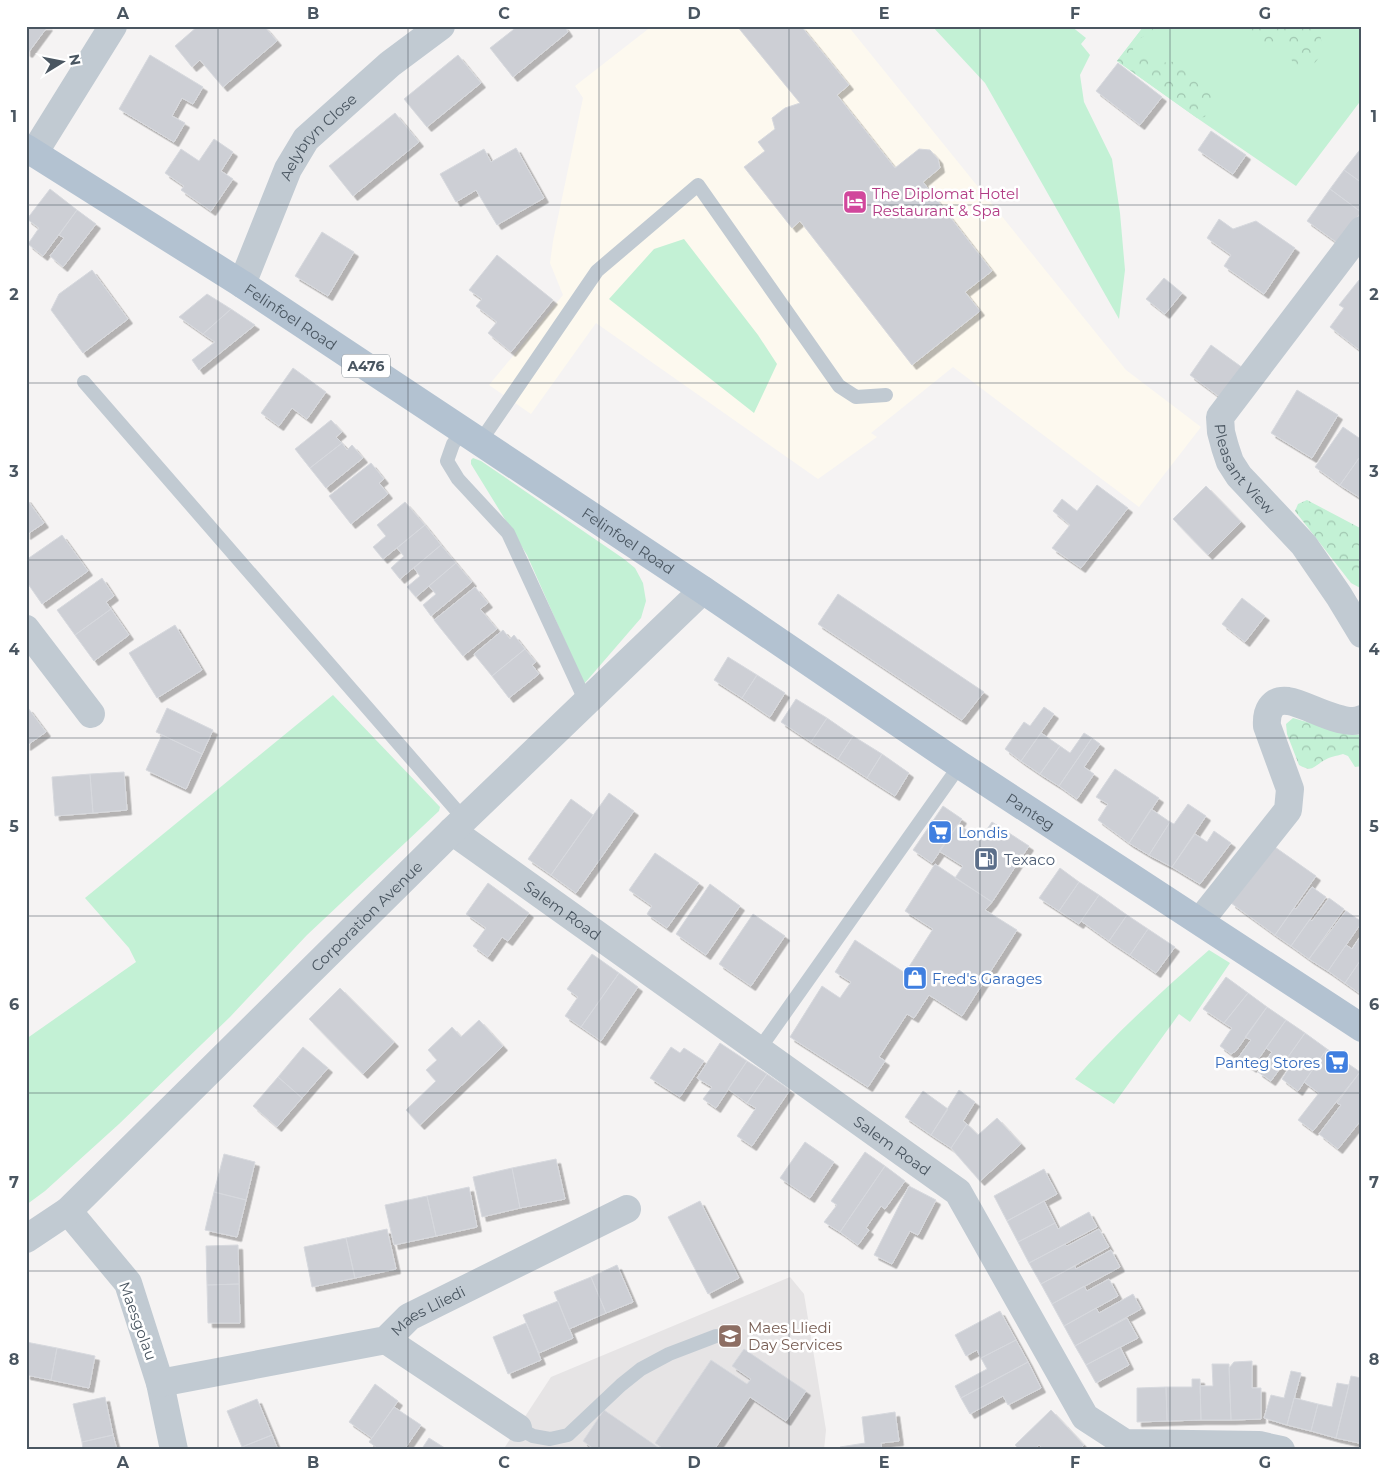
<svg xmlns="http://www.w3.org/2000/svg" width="1388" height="1476" font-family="Montserrat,sans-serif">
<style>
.commercial{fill:#fdf9ef}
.education{fill:#e6e4e5}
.green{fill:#c3f1d5}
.forest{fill:url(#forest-crowns)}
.building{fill:#cdcfd5;stroke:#d7d9de;filter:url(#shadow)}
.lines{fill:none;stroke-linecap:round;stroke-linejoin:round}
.service{stroke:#c1cad2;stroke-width:14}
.minor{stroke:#c1cad2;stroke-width:28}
.primary{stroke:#b3c2d1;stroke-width:28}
.grid{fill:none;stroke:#4a5661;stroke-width:1;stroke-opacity:0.55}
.labels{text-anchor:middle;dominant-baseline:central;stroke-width:5;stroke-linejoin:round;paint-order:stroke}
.shield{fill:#fff;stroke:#808990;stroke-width:1}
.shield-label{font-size:14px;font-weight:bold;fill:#4a5661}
.street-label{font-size:15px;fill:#4a5661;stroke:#fff}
.hotel-label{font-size:15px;fill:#b23c85;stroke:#fff;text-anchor:start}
.shop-label{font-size:15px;fill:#366cbe;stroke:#fff;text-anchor:start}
.service-label{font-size:15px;fill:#4e5e75;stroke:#fff;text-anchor:start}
.education-label{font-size:15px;fill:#785e54;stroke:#fff;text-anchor:start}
.neatline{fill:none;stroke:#4a5661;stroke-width:2}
.grid-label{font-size:16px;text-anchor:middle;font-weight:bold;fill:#4a5661}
</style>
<defs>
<pattern id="forest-crowns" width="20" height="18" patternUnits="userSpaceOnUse" patternTransform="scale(1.25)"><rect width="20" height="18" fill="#c3f1d5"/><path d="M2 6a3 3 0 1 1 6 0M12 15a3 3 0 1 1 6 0" fill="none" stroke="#a0c6b0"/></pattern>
<filter id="shadow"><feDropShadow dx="4.5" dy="4.5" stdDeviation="0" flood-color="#0004"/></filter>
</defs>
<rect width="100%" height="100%" fill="#f5f3f3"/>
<path class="commercial" d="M652,26h196l278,344 75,57 -62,80 -186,-140 -82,66 6,4 -59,42 -222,-156 -65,91 -42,-29 74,-90 -13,-32 3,-22 30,-143 -8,-12z"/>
<path class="education" d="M790,1277l14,17 22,136 -2,20h-321l48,-73z"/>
<path class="green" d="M932,26h139l15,12 -5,6 9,11 -10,20 4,27 28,57 8,54 5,57 -6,49 -134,-236z
M1144,26h218v73l-66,87 -99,-68 -80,-57z
M684,239l74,96 19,29 -23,49 -145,-114 45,-50z
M473,458l8,3 143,98 11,9 8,15 3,18 -5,17 -57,66 -57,-129 -56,-91v-4z
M333,695l107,112 -1,4 -132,124 -77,82 -111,107 -74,67 -19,14v-166l110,-77 -7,-14 -44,-50z
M1209,950l21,13 -40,59 -11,-8 -65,90 -39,-25c41,-46 87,-88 134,-129z"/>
<path class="forest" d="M1144,26h11l-5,8c-10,3 -18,8 -17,19l4,3 15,-2 8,9 21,-2c6,7 11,16 21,15l14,17c-3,9 -8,15 -11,24l-8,1 -80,-57z
M1238,26h79c6,15 9,30 -6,40l-16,-1 -3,-4 -4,-12 -7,-4 -9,4c-8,-3 -9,-10 -15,-14 -7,-5 -13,-2 -19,-9z
M1307,500l55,29v60l-11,-6 -56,-72 3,-7z
M1293,718l55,16 14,1v31l-7,1 -7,-11 -5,-2c-7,2 -14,3 -20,7 -11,7 -11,11 -24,4l-12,-31 -1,-10z"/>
<path class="building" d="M26,26h22l-20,27 -2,-1z
M198,26h47l3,3 3,-3h13l13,15 -54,46 -23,-27 -8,7 -17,-21z
M518,26h46l4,6 -55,45 -23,-29z
M737,26h64l48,59 -12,10 58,73 24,-19 11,1 8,9 2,9 -17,14 69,89 -27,21 15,19 -68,54 -112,-144 -8,7 -48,-61 21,-16 -7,-9 17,-13 -3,-11 13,-10 15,-5z
M150,55l53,32 -10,17 -11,-6 -10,18 13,7 -11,19 -55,-33z
M458,55l23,28 -54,44 -23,-28z
M1118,63l44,34 -22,28 -44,-34z
M395,113l24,29 -66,54 -24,-30z
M1211,131l35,24 -13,19 -35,-24z
M214,139l19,13 -12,19 12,8 -22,32 -30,-21 3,-4 -19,-13 16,-24 18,12z
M1362,147v36l-18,-13z
M516,148l28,50 -47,27 -21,-35 -20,12 -16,-28 44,-25 7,13z
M1344,170l18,13 -1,29 -31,-23z
M50,189l27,21 -34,46 -15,-12 11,-16 -12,-9z
M1330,189l31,23 -22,32 -32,-23z
M77,210l19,14 -33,43 -13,-11 14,-18 -5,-3z
M1219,219l14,10 23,-8 39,27 -31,46 -40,-28 7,-11 -24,-17z
M322,232l32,20 -26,44 -33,-20z
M497,255l56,45 -42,52 -23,-19 9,-11 -21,-16 6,-7 -13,-9z
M92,270l36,49 -45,34 -32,-43 8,-16z
M1164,278l18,15 -17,21 -19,-15z
M1359,280l3,2v70l-32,-25 14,-19 -5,-3z
M207,294l24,15 -28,25 -24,-17z
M231,309l24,16 -56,45 -7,-10 23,-18 -12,-8z
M1211,345l32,23 -22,30 -31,-23z
M293,368l33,24 -19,27 -15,-11 -13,18 -18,-13z
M1297,390l41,25 -26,43 -41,-25z
M331,420l11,12 -6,5 6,6 -32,25 -15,-19z
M1343,427l19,13v14l-22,31 -25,-18z
M342,443l5,7 5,-5 11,13 -37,30 -16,-20z
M1359,458l3,1v40l-22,-14z
M371,463l13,16 -5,4 9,11 -37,30 -22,-28z
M1097,485l31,23 -47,60 -29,-20 18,-23 -17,-14 9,-12 15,12z
M1206,486l35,36 -33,33 -35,-36z
M26,498l18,25 -18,12z
M405,502l20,23 -42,34 -10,-12 13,-11 -9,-11z
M425,525l16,20 -41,34 -9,-11 13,-12 -7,-8z
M62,535l26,36 -46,33 -16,-23v-21z
M441,545l15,18 -40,34 -9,-10 13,-11 -6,-8z
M456,563l16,19 -41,34 -8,-11 13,-11 -7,-8z
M102,578l12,18 -8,6 5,7 -36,26 -18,-25z
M475,587l13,16 -8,6 17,20 -34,27 -29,-36z
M838,594l146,98 -22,28 -144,-96z
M1242,598l23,18 -20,26 -23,-18z
M111,609l18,26 -35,26 -19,-26z
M175,625l27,45 -45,28 -28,-45z
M503,630l7,9 4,-4 11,14 -33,27 -18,-22z
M525,649l11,13 -4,3 7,9 -30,24 -17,-22z
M728,657l29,18 -15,23 -28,-18z
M757,675l28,18 -15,24 -28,-19z
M796,699l31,19 -16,24 -30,-20z
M1044,707l10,7 -33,47 -16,-12 19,-27 6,4z
M28,708l18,24 -20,14v-37z
M167,708l46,22 -11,24 -46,-22z
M827,718l26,18 -15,23 -27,-17z
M1041,733l19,13 -20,28 -19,-13z
M1084,733l8,5 -33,48 -19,-12 20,-28 10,7z
M162,735l40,19 -16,35 -40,-19z
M853,736l29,18 -15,24 -29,-19z
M1092,738l8,6 -16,23 10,7 -17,25 -18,-13z
M882,754l27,19 -14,23 -28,-18z
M1115,769l44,29 -30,45 -31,-23 10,-16 -12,-7z
M124,772l3,38 -34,3 -3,-39z
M90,774l3,39 -38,3 -3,-39z
M609,793l25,18 -58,82 -25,-18z
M571,799l22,16 -42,60 -23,-16z
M1188,804l18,12 -34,51 -23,-12 21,-33 4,2z
M943,806l19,13 -30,44 -19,-13z
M1151,809l19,13 -21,33 -20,-12z
M992,822l37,24 -37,56 -37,-24 8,-12 -24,-15 19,-27 22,15z
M1214,831l17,12 -31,41 -28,-17 23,-33 12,8z
M1272,845l44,31 -41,59 -44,-32z
M655,853l44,30 -32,45 -20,-14 5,-8 -23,-16z
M935,864l57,38 -7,8 32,20 -55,86 -33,-21 -15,23 -7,-4 -28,43 6,4 -17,26 -78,-50 32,-51 18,12 11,-16 -16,-10 20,-32 50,33 28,-44 -28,-18z
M1060,868l19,14 -20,29 -20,-13z
M1079,882l20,13 -20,29 -20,-13z
M488,883l41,30 -21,28 -6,-4 -14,20 -15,-11 13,-18 -20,-14z
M710,884l30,22 -34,49 -30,-21z
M1312,887l14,10 -35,49 -16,-11 19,-27 2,1z
M1099,895l28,20 -18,26 -28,-20z
M1329,898l15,11 -35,50 -18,-13 19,-27 2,2z
M1346,911l16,11 -34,49 -19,-12z
M753,914l32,22 -34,50 -32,-22z
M1127,915l21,14 -18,26 -21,-14z
M1148,929l27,18 -19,26 -26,-18z
M1362,934v24l-17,25 -17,-12 18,-26 6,4z
M592,954l27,19 -38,54 -16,-11 13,-19 -11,-8z
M1362,958v37l-17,-12z
M619,973l19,14 -37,54 -20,-14z
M1226,977l22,16 -24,30 -21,-14z
M340,988l54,54 -31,32 -54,-55z
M1248,993l19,14 -31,44 -5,3 -11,-8 12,-18 -8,-5z
M1267,1007l19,13 -34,48 -14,-10 13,-18 -6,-3z
M479,1020l24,26 -83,79 -14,-15 30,-29 -10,-11 11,-10 -9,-10 24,-23 9,10z
M1286,1020l19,13 -34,48 -13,-9 14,-20 -6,-4z
M1305,1033l22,16 -29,42 -16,-12 9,-14 -6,-4z
M720,1043l27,18 -31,47 -13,-9 9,-12 -15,-9z
M303,1047l25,21 -26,30 -24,-21z
M671,1047l9,6 4,-5 20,13 -24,36 -30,-19z
M1327,1049l33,23 -47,59 -15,-11 21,-27 -15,-11z
M747,1061l20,13 -20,29 -19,-14z
M1360,1072l2,2v45l-24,30 -19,-15 22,-29 -4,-2z
M767,1074l23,16 -38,56 -15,-10 19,-28 -9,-5z
M278,1077l24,21 -25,29 -24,-21z
M959,1090l16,12 -12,19 4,3 -16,24 -20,-13z
M923,1091l25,18 -17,26 -26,-18z
M997,1118l24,26 -41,37 -29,-33 16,-24 11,11z
M805,1142l29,20 -24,36 -30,-20z
M865,1152l20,14 -45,66 -16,-10 13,-17 -6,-4z
M224,1154l31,8 -9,38 -32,-8z
M556,1159l9,40 -45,9 -8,-40z
M885,1166l20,15 -20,28 -4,-3 -15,22 3,2 -11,15 -18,-13z
M512,1168l8,40 -38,9 -9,-40z
M1044,1169l13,25 -50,27 -13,-25z
M909,1186l27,14 -18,35 -8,-4 -18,33 -18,-9z
M469,1187l8,40 -41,9 -9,-40z
M214,1192l32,8 -9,37 -32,-7z
M427,1196l9,40 -42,9 -9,-40z
M700,1201l39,77 -31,16 -40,-77z
M1044,1201l11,22 -37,19 -11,-21z
M1089,1212l8,15 -68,36 -11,-21 37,-19 3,6z
M387,1229l9,40 -41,9 -9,-40z
M1099,1229l10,18 -68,37 -12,-21 36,-19 2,2z
M346,1238l9,40 -43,9 -8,-40z
M238,1245l1,39 -32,1 -1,-39z
M1111,1250l9,17 -68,37 -11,-20 34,-18 1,3z
M617,1265l16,37 -27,11 -15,-36z
M591,1277l15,36 -37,16 -15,-37z
M1109,1279l9,17 -54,30 -12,-22 32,-18 3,5z
M239,1284l1,39h-32l-1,-38z
M1133,1294l8,15 -66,37 -11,-20 32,-18 3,5z
M558,1301l15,37 -34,15 -16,-38z
M1000,1311l16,29 -35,18 -4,-8 -11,6 -11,-21z
M1127,1318l11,20 -52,27 -11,-19z
M526,1323l15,37 -33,14 -15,-37z
M1016,1340l12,22 -67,36 -6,-12 32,-17 -6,-11z
M26,1342l31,6 -6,32 -25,-5z
M1120,1347l9,18 -33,18 -10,-18z
M57,1348l38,8 -6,32 -38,-8z
M744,1349l62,42 -20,30 -36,-24 -36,53h-49l-10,-7 56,-83 36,24 4,-5 -19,-13z
M1252,1361v27h9v31l-30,1 -2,-52 5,-6z
M1028,1362l13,26 -33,17 -5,-9 -33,18 -9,-16z
M1212,1364h17l2,56h-30l-1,-34h13z
M1291,1371l10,2 -14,52 -23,-7 7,-23 13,3z
M1351,1376l11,2v54l-3,11 -23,-5z
M1192,1379h8l1,41 -34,1 -1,-34h26z
M1337,1383l12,2 -13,53 -25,-7 7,-27 14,3z
M375,1384l23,17 -26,37 -23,-16z
M1166,1387l1,34 -30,1v-34z
M105,1397l8,38 -31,7 -9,-38z
M1294,1398l24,6 -7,27 -24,-6z
M257,1399l15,36 -30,12 -15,-36z
M394,1407l27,18 -17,25h-24l-11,-8z
M604,1410l58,40h-67l-12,-9z
M1051,1410l33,35 -5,5h-35l-5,-5 -5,5h-14l-5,-5z
M895,1412l4,29 -18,2 1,7h-42v-3l25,-4 -3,-26z
M113,1435l4,15h-34l-1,-8z
M272,1435l6,15h-35l-1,-3z
M429,1438l19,12h-27z"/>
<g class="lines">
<path class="service" d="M84,382l380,437
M463,431l-10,13 -6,17 11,18 50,54 78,169
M480,442l117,-171 101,-86 141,201 17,11 30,-2
M758,1051l202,-286
M518,1428l15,8 17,3 18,-4 53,-50 20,-16 28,-15 47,-18"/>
<g class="minor">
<path d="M34,153l79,-127"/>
<path id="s1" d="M1362,230l-142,187 1,15 4,15 5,15 9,14 65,69 35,51 23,38"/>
<path id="s2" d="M242,284l46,-115 18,-30 84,-75 51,-38"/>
<path d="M26,629l65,85"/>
<path id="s3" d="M452,831l506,361 127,225 40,26 134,2 22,5"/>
<path d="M1200,921l88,-111 2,-21 -23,-63c-1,-14 4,-27 21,-25 20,3 55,27 74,18"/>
<path d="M68,1211l60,72 32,100 14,67"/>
<path id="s4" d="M26,1239l42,-28 384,-380 251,-241"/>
<path d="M386,1340l132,88"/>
<path id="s5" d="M160,1383l226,-43 23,-23 218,-108"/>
</g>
<path class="primary" id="s6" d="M26,148l216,136 461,306 257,175 402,263"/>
</g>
<path class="grid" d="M218,26v1424M408,26v1424M599,26v1424M789,26v1424M980,26v1424M1170,26v1424M26,205h1336M26,383h1336M26,560h1336M26,738h1336M26,916h1336M26,1093h1336M26,1271h1336"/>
<defs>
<symbol id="hotel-square" viewBox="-11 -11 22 22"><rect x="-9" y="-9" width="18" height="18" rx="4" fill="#d1479c" stroke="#fff"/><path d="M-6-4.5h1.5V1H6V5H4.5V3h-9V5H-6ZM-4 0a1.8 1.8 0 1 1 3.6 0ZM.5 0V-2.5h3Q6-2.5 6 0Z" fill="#fff"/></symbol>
<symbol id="supermarket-square" viewBox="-11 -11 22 22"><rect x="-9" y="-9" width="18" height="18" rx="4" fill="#3f7fe0" stroke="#fff"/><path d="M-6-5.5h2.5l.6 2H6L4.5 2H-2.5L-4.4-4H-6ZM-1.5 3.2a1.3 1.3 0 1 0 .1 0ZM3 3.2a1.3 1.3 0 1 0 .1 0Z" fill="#fff"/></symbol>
<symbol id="fuel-square" viewBox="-11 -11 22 22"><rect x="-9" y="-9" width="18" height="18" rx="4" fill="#5c6f8a" stroke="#fff"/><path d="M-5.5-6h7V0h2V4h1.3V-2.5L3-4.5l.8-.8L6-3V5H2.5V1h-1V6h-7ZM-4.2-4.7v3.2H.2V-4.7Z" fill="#fff"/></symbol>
<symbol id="shop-square" viewBox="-11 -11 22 22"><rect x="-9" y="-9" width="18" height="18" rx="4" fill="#3f7fe0" stroke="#fff"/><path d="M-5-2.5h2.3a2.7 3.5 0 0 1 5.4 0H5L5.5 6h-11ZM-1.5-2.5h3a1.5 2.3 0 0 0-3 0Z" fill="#fff"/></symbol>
<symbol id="school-square" viewBox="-11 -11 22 22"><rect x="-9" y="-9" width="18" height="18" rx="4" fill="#8d6e63" stroke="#fff"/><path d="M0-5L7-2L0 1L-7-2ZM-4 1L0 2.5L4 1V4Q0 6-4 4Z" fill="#fff"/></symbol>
</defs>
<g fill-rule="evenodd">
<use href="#hotel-square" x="841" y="188" width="28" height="28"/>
<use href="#supermarket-square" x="926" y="818" width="28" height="28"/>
<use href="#fuel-square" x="972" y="845" width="28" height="28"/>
<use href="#shop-square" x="901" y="964" width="28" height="28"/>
<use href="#supermarket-square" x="1323" y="1048" width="28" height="28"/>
<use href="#school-square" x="716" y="1322" width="28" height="28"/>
</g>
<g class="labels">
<rect class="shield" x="342" y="354.5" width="48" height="23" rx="4"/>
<g class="shield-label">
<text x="366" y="366">A476</text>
</g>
<g class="street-label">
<text stroke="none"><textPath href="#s2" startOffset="168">Aelybryn Close</textPath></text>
<text stroke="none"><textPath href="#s6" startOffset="314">Felinfoel Road</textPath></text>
<text stroke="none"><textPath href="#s1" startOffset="294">Pleasant View</textPath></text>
<text stroke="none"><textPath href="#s6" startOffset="719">Felinfoel Road</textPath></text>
<text stroke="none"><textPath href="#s6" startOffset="1204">Panteg</textPath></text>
<text stroke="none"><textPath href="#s3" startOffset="136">Salem Road</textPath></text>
<text stroke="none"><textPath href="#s4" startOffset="470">Corporation Avenue</textPath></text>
<text stroke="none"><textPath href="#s3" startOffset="541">Salem Road</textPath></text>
<text stroke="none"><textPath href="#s5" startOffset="282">Maes Lliedi</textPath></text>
<text transform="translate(138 1321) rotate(70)">Maesgolau</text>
</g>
<g class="hotel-label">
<text x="872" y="193">The Diplomat Hotel<tspan x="872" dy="17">Restaurant &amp; Spa</tspan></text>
</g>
<g class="shop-label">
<text x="958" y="832">Londis</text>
<text x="932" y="978">Fred's Garages</text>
<text x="1320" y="1062" text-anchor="end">Panteg Stores</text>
</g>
<g class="service-label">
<text x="1004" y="859">Texaco</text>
</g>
<g class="education-label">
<text x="748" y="1327">Maes Lliedi<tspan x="748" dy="17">Day Services</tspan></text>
</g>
</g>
<rect width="1388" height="1476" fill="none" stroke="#ffffff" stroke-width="55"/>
<g transform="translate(62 62) rotate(80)" stroke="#ffffff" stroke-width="4" paint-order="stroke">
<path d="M0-4L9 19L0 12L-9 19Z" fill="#4a5661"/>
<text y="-8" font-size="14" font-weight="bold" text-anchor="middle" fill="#4a5661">N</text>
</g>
<rect x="28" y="28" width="1332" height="1420" class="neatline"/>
<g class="grid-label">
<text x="123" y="19">A</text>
<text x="313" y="19">B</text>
<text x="504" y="19">C</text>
<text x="694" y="19">D</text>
<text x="884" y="19">E</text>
<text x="1075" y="19">F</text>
<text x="1265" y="19">G</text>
<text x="14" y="122">1</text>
<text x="1374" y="122">1</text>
<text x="14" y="300">2</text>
<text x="1374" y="300">2</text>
<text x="14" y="477">3</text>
<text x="1374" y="477">3</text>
<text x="14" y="655">4</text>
<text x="1374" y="655">4</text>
<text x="14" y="832">5</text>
<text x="1374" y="832">5</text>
<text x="14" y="1010">6</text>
<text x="1374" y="1010">6</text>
<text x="14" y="1188">7</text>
<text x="1374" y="1188">7</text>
<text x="14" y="1365">8</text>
<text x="1374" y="1365">8</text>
<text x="123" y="1468">A</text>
<text x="313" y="1468">B</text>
<text x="504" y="1468">C</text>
<text x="694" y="1468">D</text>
<text x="884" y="1468">E</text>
<text x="1075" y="1468">F</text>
<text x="1265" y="1468">G</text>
</g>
</svg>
